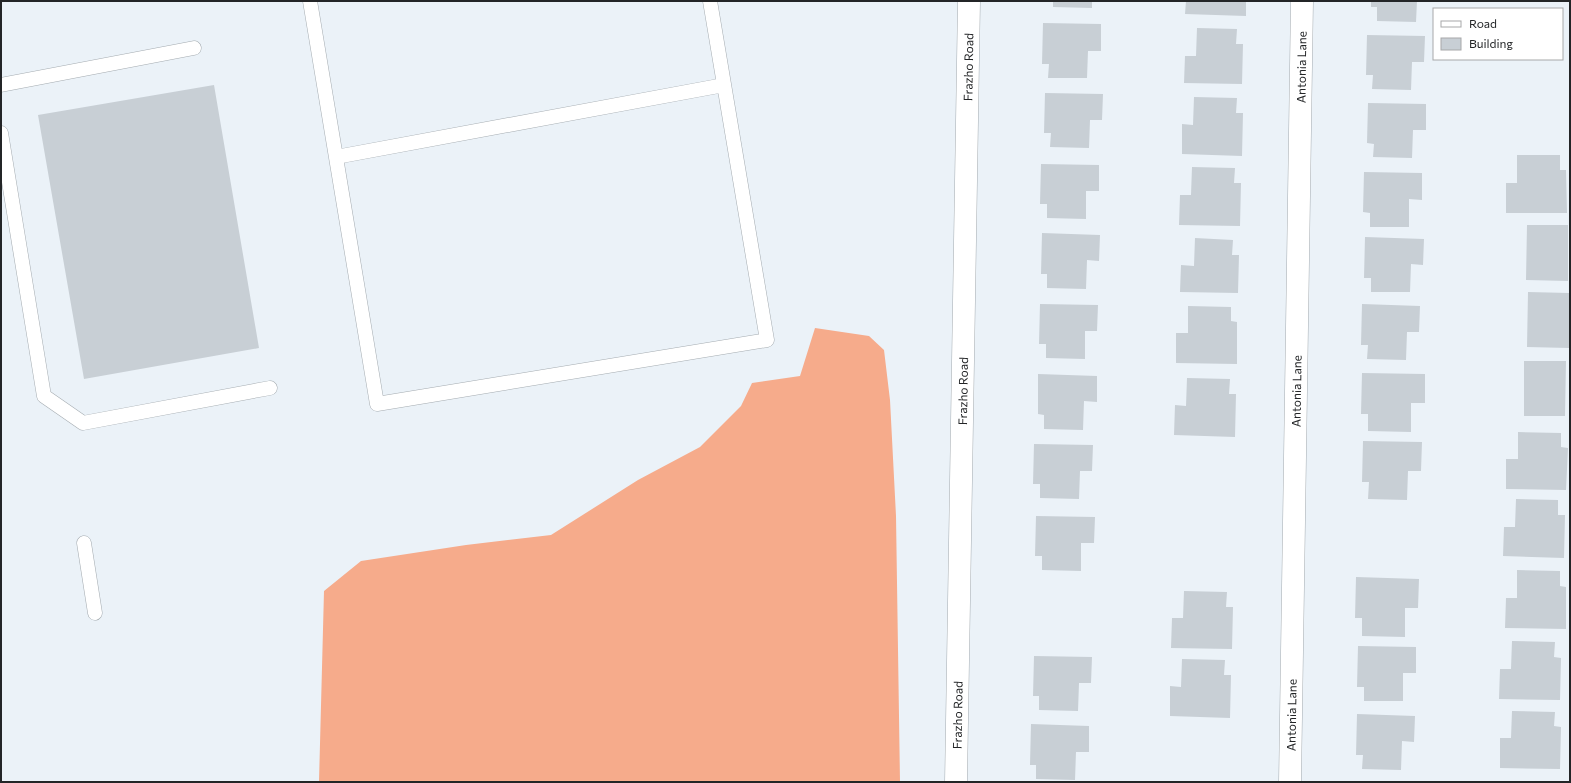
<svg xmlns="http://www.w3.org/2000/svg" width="1571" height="783" font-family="Commissioner,sans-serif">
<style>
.forest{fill:#f6ab8b}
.building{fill:#c8cfd5}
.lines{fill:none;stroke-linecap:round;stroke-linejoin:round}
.lane-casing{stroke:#a4abb0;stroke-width:15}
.street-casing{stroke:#a4abb0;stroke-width:23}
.lane{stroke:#fff;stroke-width:14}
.street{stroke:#fff;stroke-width:22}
.labels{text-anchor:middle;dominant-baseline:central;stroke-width:3;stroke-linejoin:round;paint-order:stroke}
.street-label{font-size:12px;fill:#232527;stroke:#fff}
</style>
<rect width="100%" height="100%" fill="#ebf2f8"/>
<path class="forest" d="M815,328l54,8 15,14 6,50 6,116 4,266h-581l5,-191 37,-30 105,-16 85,-10 87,-55 62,-33 41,-41 11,-23 48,-7z"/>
<path class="building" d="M1053,1h39v7l-39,-1z
M1186,1h60v15l-61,-2z
M1371,1h46l-1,21 -39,-1v-14h-6z
M1043,23l58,1v27h-13l-1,27h-39l1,-14h-7z
M1197,28l40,1 -1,15h7l-1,40 -58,-1 1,-27h11z
M1367,35l58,1 -1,26h-12l-1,28 -39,-1 1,-14h-7z
M214,85l45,263 -175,31 -46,-264z
M1045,93l58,1 -1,26h-12l-1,28 -39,-1 1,-14h-7z
M1194,97l43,1 -1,15h7l-1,43 -60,-2v-30l11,1z
M1368,103l58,1v26h-13l-1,28 -39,-1 1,-13 -7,-1z
M1517,155h43v15h6l1,43h-61v-30h11z
M1041,164l58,1v26h-13v28l-39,-1v-14h-7z
M1192,167l43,1 -1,15h7l-1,43 -61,-1 1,-30h11z
M1364,172l58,1v27l-13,-1v28h-39v-14l-7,-1z
M1527,225h41v56l-42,-1z
M1042,233l58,2 -1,26 -12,-1 -1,29 -39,-1v-14h-6z
M1365,237l59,2 -1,26 -12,-1 -1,28h-39v-14h-7z
M1195,238l38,2 -1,15h7l-1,38 -58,-1 1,-27 13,1z
M1528,292l41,1v55l-42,-1z
M1040,304l58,1 -1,26h-12v28l-39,-1v-14h-7z
M1362,304l58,2 -1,26h-12l-1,28 -39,-1 1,-14h-7z
M1188,306l43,1v14l6,1v42l-61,-1v-30h12z
M1524,361h42l-1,55h-41z
M1362,373l63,1v29h-14v29l-43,-1v-17h-7z
M1038,374l59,2v26l-13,-1 -1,29 -39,-1v-14l-6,-1z
M1187,378l43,1 -1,15h7l-1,43 -61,-2 1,-30 11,1z
M1518,432l43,1v14l7,1 -2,42 -60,-1v-30h12z
M1363,441l59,1 -1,29h-13l-1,29 -39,-1 1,-17h-7z
M1034,444l59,1 -1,26h-12l-1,28 -39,-1v-14h-7z
M1516,499l42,1v15h7l-1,43 -61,-2 1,-29h11z
M1036,516l59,1 -1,26h-13v28l-39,-1v-14h-7z
M1517,570l43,1v15l6,1v42l-61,-1 1,-30h11z
M1356,577l63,2 -1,29h-13v29l-43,-1v-18h-7z
M1184,591l43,1 -1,15h7l-1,42 -61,-1 1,-30h11z
M1512,641l43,1 -1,15 7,1 -1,42 -61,-1 1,-30h11z
M1358,646l58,1v26h-13v28h-39v-14h-7z
M1034,656l58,1 -1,26h-12l-1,28 -39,-1v-14h-6z
M1182,659l43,1 -1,15h7l-1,43 -60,-2v-30l11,1z
M1512,711l43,1 -1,14 7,1 -1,42 -60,-1v-30h11z
M1357,714l58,2 -1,26 -12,-1 -1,29 -39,-1 1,-14h-7z
M1031,724l58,2v26h-13l-1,28 -39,-1v-14h-6z"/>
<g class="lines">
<defs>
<path id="lane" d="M310,1l67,403 390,-64 -57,-339
M1,85l193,-37
M1,133l43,263 39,27 187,-35
M336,157l388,-72
M84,543l11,70"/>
<g id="street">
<path id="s1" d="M956,782l13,-781"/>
<path id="s2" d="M1290,782l12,-781"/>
</g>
</defs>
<use href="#lane" class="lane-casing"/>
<use href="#street" class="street-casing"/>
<use href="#lane" class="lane"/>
<use href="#street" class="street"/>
</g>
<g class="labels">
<g class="street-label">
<text stroke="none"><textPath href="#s1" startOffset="715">Frazho Road</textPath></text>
<text stroke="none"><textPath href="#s2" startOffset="715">Antonia Lane</textPath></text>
<text stroke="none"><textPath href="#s1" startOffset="391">Frazho Road</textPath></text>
<text stroke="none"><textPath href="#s2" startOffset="391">Antonia Lane</textPath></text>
<text stroke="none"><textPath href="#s1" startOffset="67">Frazho Road</textPath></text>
<text stroke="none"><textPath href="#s2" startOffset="67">Antonia Lane</textPath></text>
</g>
</g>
<rect width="1571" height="783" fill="none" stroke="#232527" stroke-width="4"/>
<rect x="1433" y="8" width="130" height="52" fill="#ffffff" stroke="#a7a8a9"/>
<rect x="1441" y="21" width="20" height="6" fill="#ffffff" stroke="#a7a8a9"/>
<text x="1469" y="28" font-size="12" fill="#232527">Road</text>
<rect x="1441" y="38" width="20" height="12" fill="#c8cfd5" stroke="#a7a8a9"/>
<text x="1469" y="48" font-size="12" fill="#232527">Building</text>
</svg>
